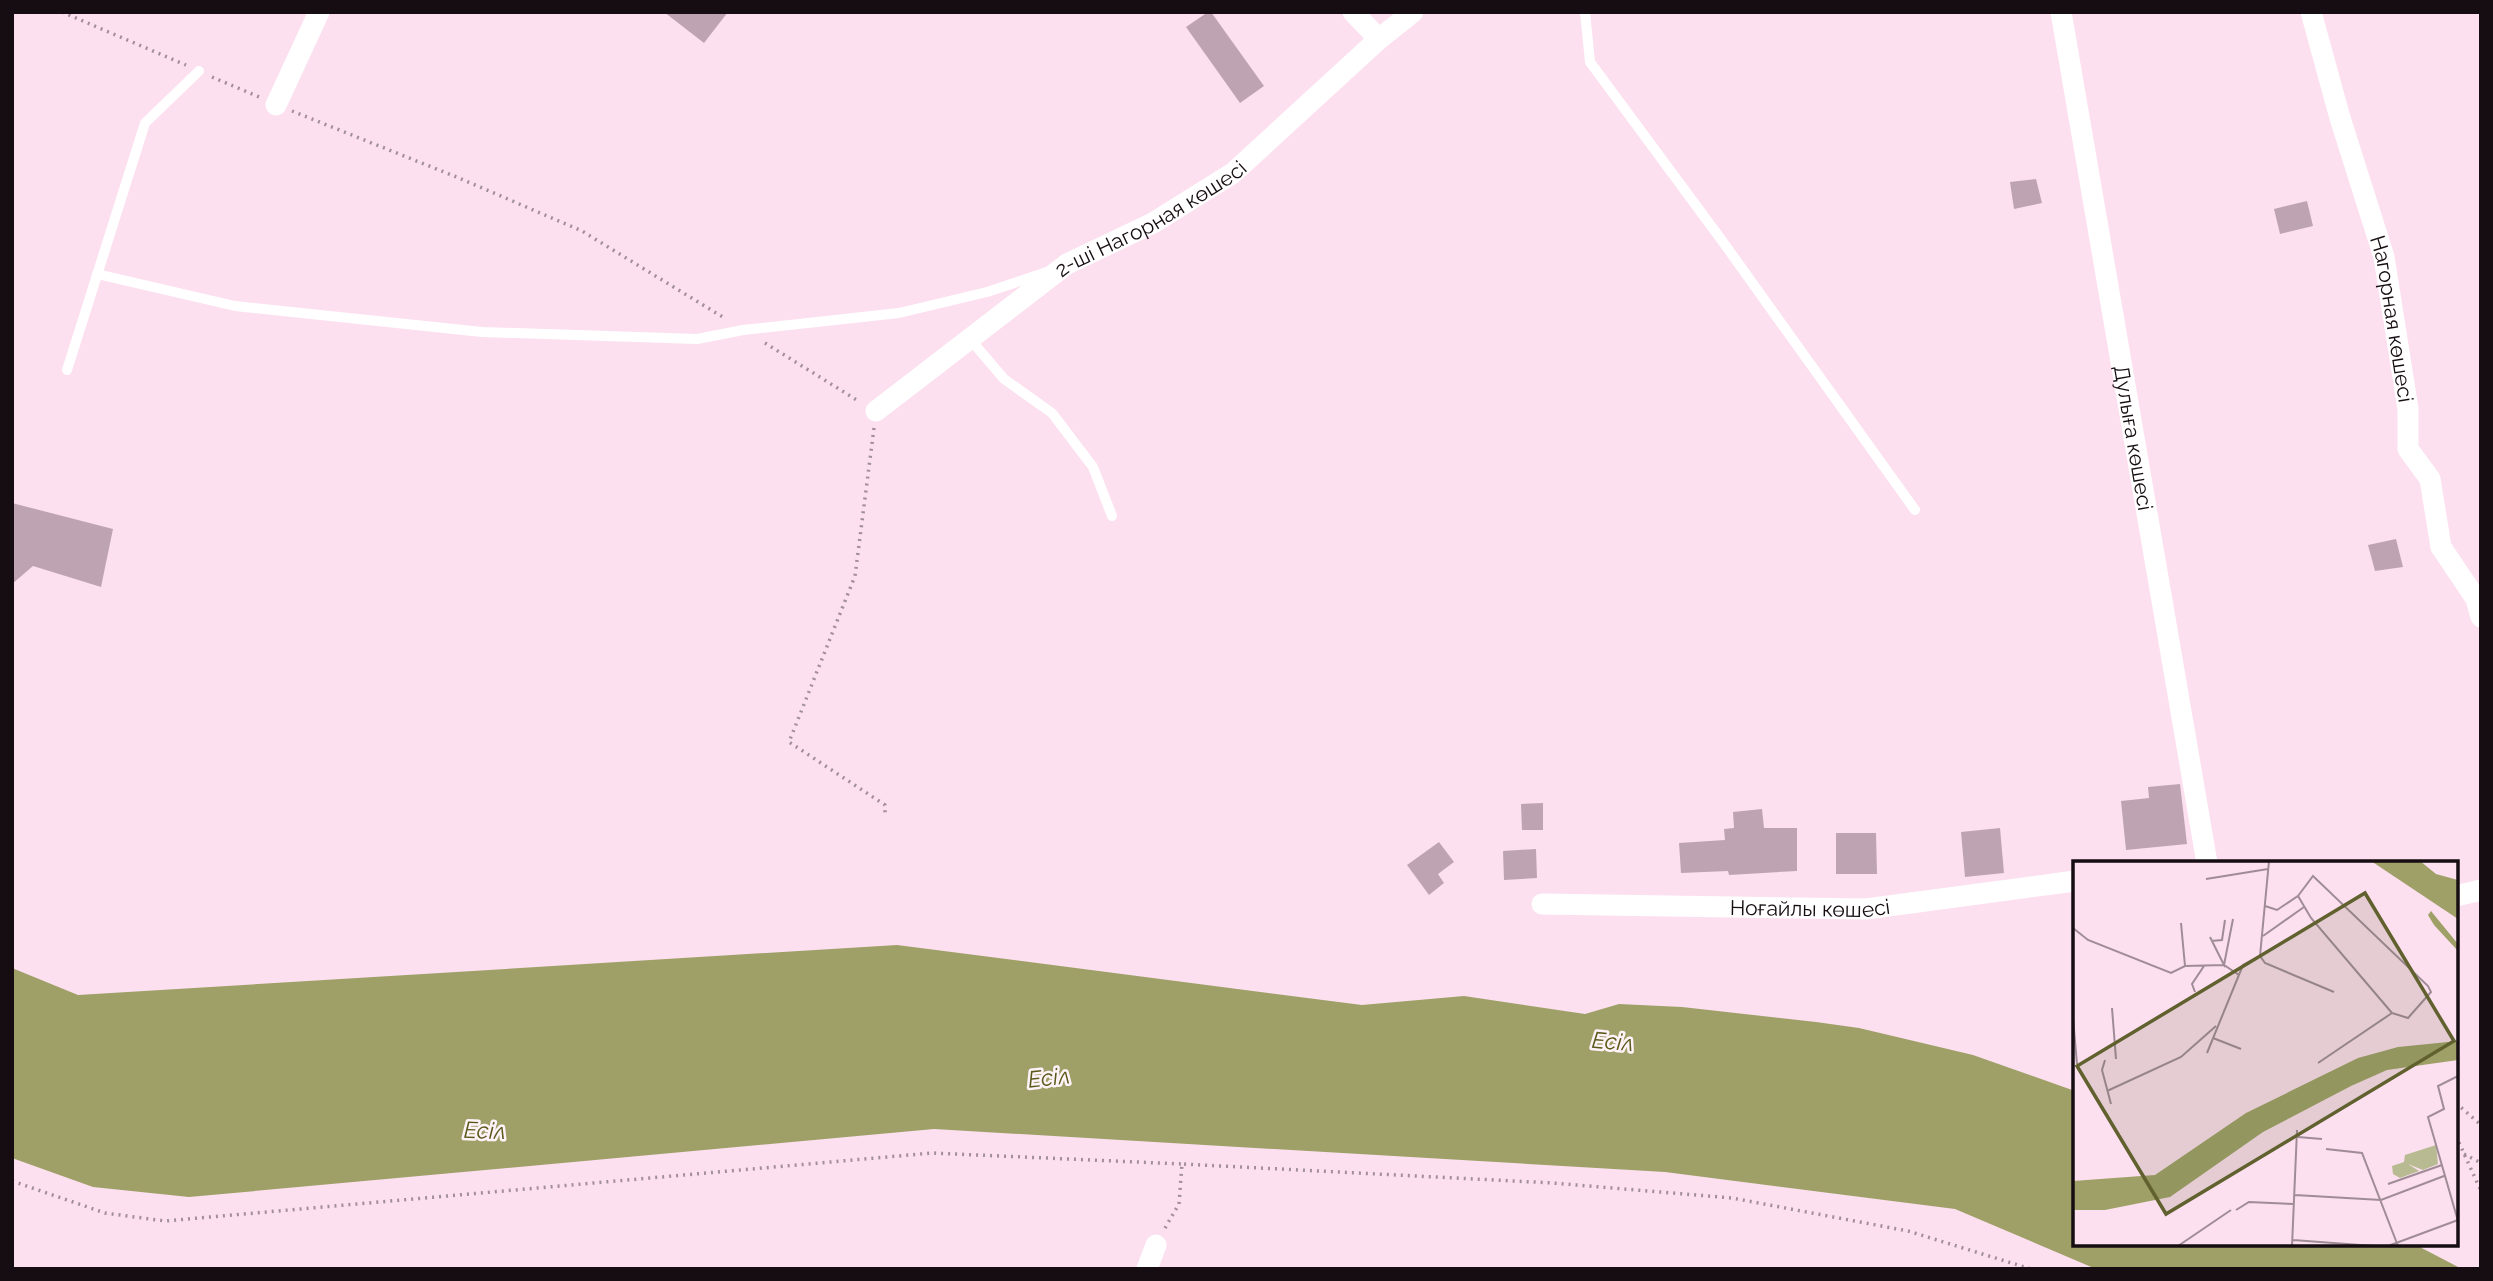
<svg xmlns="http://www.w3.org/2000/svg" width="2493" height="1281" font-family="Raleway,sans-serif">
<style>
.water{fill:#9ea068}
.building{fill:#bea4b2}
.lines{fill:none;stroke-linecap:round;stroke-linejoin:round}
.path{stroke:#a28e99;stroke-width:3.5;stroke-dasharray:2 5;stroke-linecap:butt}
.service{stroke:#fff;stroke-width:10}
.minor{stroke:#fff;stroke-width:21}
.labels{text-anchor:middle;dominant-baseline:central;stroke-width:5;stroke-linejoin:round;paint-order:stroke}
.street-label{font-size:21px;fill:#160d12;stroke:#fff3f9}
.water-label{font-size:23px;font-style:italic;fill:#595919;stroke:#fff3f9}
.inset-road{fill:none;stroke:#a08c97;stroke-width:2}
.view{fill:#60612e;fill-opacity:0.15;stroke:#60612e;stroke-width:3.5}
.inset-edge{fill:none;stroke:#160d12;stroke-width:3.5}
</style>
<rect width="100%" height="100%" fill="#fce0ef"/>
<path class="water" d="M897,945l465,60 102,-9 121,18 34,-10 63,3 134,15 43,6 114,27 102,36v153h339l48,25h-366l-141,-60 -290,-37 -731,-43 -745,68 -96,-10 -81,-29v-190l66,27z"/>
<path class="building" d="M664,12h64l-24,31z
M1208,12h3l53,74 -24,17 -54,-76z
M2036,179l6,24 -28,6 -4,-27z
M2307,201l6,25 -33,8 -6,-25z
M12,503l101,26 -12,58 -68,-21 -21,18z
M2396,539l7,28 -28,4 -7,-26z
M2180,784l7,60 -61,6 -5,-49 28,-3 -1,-11z
M1543,803v27h-21l-1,-26z
M1762,809l2,19h33v43l-68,4 -1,-4 -47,2 -2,-30 46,-3 -1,-11 10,-1 -1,-16z
M2000,828l4,45 -39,4 -4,-45z
M1836,833h40l1,41h-41z
M1439,842l15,20 -16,12 6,9 -15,12 -22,-30z
M1536,849l1,29 -33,2 -1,-29z"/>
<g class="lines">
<path class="path" d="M62,12l124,53
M212,77l47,20
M292,111l167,67 123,53 144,88
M765,343l95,59
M874,428l-19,148 -66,166 96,63v11
M2456,1103l25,22
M2456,1136l25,55
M2464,1154l17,9
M12,1181l93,32 60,8 767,-68 250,11
M1165,1228l14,-24 3,-40 371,19 179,15 176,33 123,38"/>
<path class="service" d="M1585,12l5,50 133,180 192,268
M97,274l138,32 247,26 215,7 46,-9 156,-17 88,-21 60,-20
M970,339l34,40 48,34 41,54 19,49
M67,370l78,-247 54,-52"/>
<g class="minor">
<path d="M1353,12l26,27"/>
<path id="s1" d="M2061,12l146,851"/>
<path id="s2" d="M2311,12l29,106 44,139 24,152v40l22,30 11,68 35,52 5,18"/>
<path d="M276,105l43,-93"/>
<path id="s3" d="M876,411l191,-147 86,-41 80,-50 146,-134 34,-27"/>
<path d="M2456,896l25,-6"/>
<path id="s4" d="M1542,904l324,5 209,-28"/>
<path d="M1147,1269l9,-24"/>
</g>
</g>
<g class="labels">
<g class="street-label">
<text stroke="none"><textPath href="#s3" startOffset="336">2-ші Нагорная көшесі</textPath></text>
<text stroke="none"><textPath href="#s2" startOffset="318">Нагорная көшесі</textPath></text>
<text stroke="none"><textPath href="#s1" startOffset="432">Дулыға көшесі</textPath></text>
<text stroke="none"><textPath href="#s4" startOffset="268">Ноғайлы көшесі</textPath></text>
</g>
<g class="water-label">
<text transform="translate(1613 1041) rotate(5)">Есіл</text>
<text transform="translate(1049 1077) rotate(-6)">Есіл</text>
<text transform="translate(485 1130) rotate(2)">Есіл</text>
</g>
</g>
<g transform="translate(2073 861)">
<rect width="385" height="385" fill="#fce0ef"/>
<path d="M363,284l2,19 -15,6 -15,-6 11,7 -19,7 -7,-4 -1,-8 12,-4 1,-7z" fill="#b8ba91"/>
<path d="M298,0h49l16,13 22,6v39zM358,50l27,33v7l-24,-26 -6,-10zM385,180v19l-71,10 -36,16 -88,46 -93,65 -65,13h-32v-29l82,-6 91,-62 112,-55 40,-11z" fill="#9ea068"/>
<path class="inset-road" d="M133,18l62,-10M225,35l15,-20 115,110 3,6 -23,26 -16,-5M192,45l12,4 21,-14 13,22 81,95M108,62l4,43M0,67l15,12 83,33 14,-7 39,-1 15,10M190,75l41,-29M137,76l14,28 9,-46M138,80l11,-1 3,-20M187,95l5,7 69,29M122,131l-3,-8 12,-18M39,147l4,51M0,157l4,46M140,177l28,11M134,192l36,-88 17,-9 9,-95M32,199l-3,10 9,34M245,202l74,-50M385,215l-20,10 6,23 -16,8 30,104M34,230l74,-34 35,-31M225,276l24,2M253,288l36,4 36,93M315,323l54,-19M222,334l86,5 63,-24M163,349l13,-8 45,2M220,379l81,6M105,385l53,-36M219,385l5,-116M315,385l70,-26"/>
<path class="view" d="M292,32l89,148 -288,173 -89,-148z"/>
<rect width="385" height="385" class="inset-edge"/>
</g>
<rect width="2493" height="1281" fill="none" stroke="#160d12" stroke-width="28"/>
</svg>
